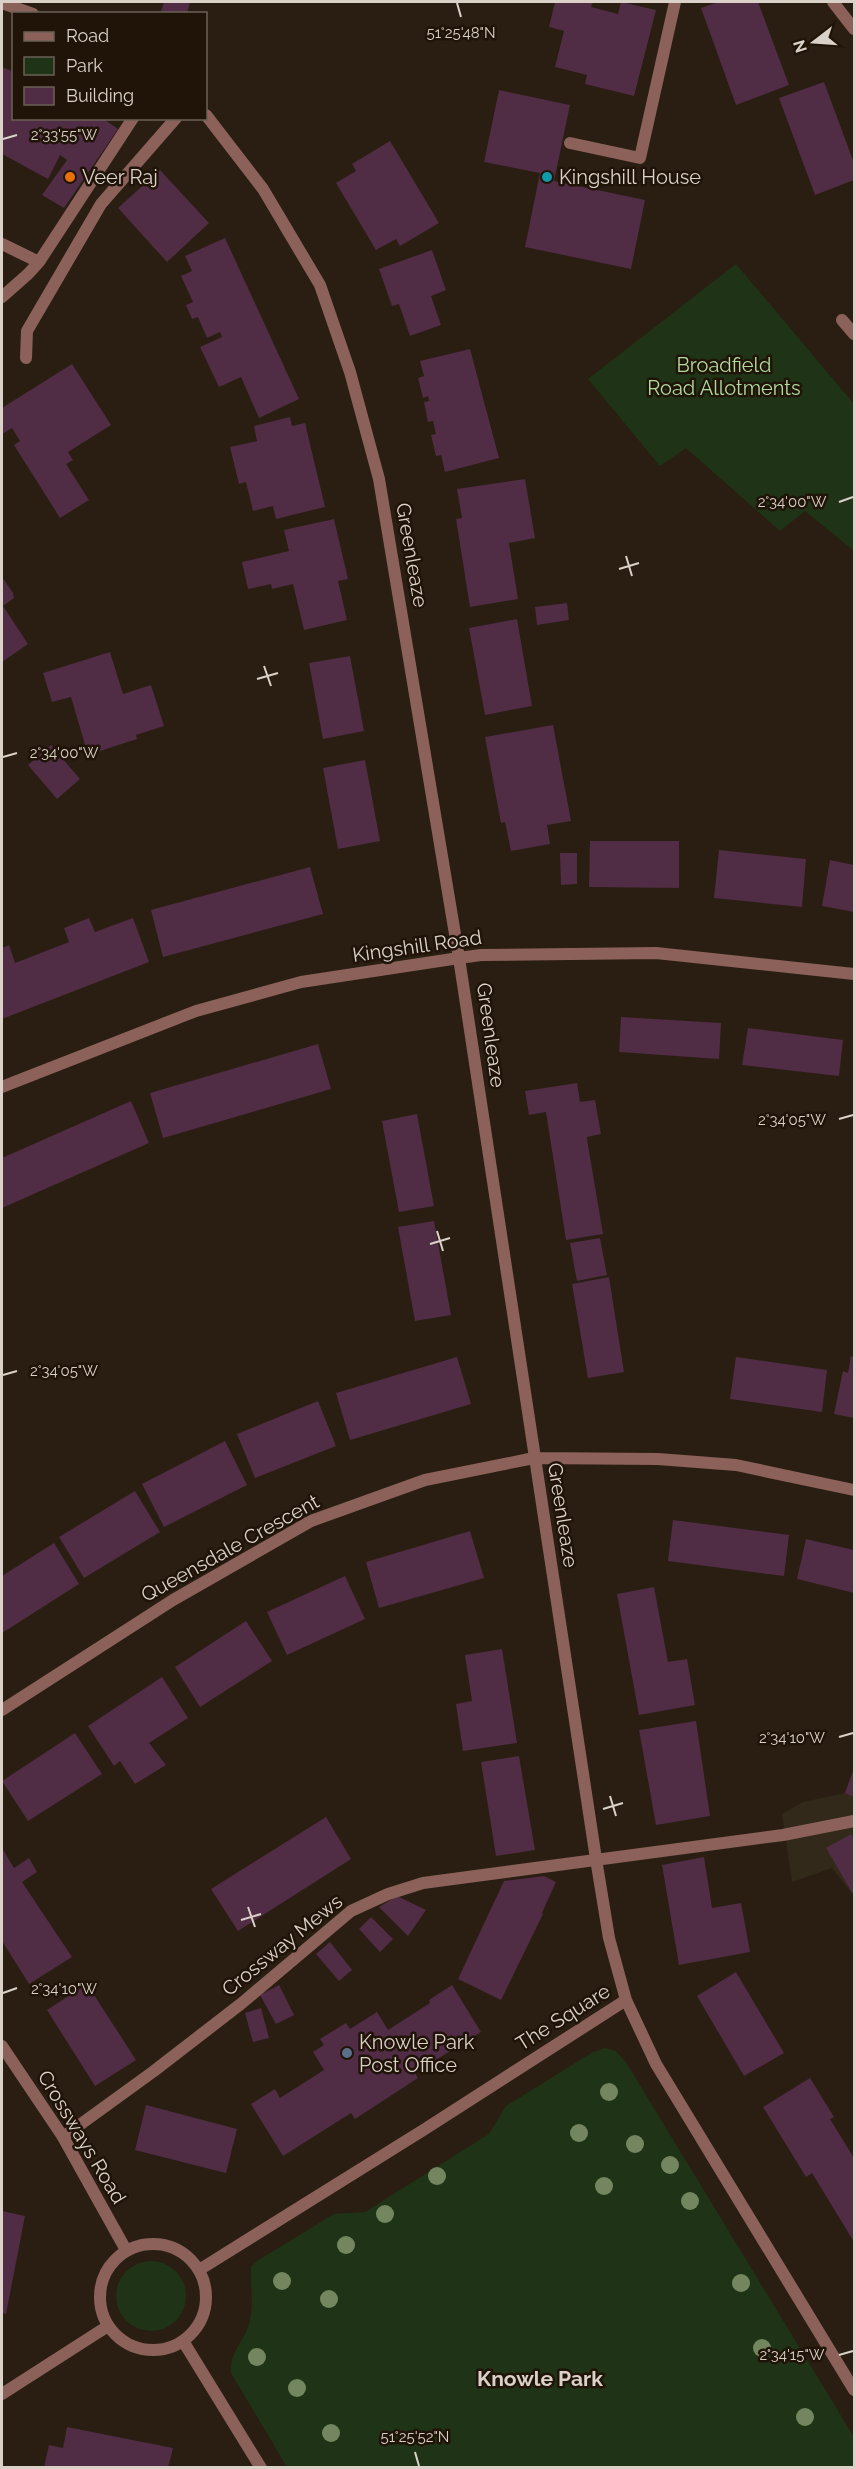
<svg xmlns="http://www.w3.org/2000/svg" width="856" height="2469" font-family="Raleway,sans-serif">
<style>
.commercial{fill:#33291a}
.green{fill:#1f3416}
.building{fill:#502c45}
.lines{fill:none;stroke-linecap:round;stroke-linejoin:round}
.lane{stroke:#8b615a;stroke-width:12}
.street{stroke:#8b615a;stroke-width:12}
.tree{fill:#73865f}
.ticks{fill:none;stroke:#dad1c9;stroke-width:2}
.food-dot{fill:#e8710a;stroke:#201408;stroke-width:2}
.culture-dot{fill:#0f9aa8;stroke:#201408;stroke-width:2}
.service-dot{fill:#5c6f8a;stroke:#201408;stroke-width:2}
.labels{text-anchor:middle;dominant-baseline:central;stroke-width:5;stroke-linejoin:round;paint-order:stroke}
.poi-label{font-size:20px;fill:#dad1c9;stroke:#201408;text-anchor:start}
.park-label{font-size:20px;fill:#b0db9e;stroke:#201408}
.street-label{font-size:20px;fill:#dad1c9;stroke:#201408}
.neighbourhood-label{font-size:21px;font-weight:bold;fill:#dad1c9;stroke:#201408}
.ticks-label{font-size:15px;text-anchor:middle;fill:#dad1c9;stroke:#201408;stroke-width:5;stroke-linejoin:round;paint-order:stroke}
</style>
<rect width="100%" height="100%" fill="#291e11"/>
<path class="commercial" d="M854,1768v128l-22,-28 -40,14 -10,-68 21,-12 42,-9z"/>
<path class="green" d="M736,264l118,140v147l-49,-40 -25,20 -94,-83 -26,18 -72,-87z
M605,2048l11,3 11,13 227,373v30h-567l-56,-94c-2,-23 15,-32 19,-53 4,-19 0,-35 1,-53l6,-6 77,-47 31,-2 124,-78 17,-28 87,-54z
M116 2296a35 35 0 1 1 70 0a35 35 0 1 1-70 0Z"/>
<path class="building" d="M164,2h26l-3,12h-27z
M555,2h38l-2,5 27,7 3,-12 35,8 -22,86 -49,-12 2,-9 -32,-8 9,-36 -15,-4z
M718,2h40l31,83 -53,20 -35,-97z
M2,67l12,5v46h88l16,11 -54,79 -22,-13 25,-35 -7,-5 -12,24 -46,-25z
M824,82l30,81v17l-39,15 -36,-97z
M499,90l71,15 -16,76 91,19 -14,69 -106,-22 15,-74 -56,-11z
M390,141l49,82 -39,23 -4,-7 -20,11 -40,-67 20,-12 -4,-7z
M160,170l49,53 -42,39 -49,-54z
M225,238l74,161 -40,19 -18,-41 -22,10 -19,-40 22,-10 -2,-5 -13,6 -9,-21 -6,2 -6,-14 7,-3 -12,-26 11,-5 -7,-15z
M432,250l14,40 -15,6 10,29 -31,11 -11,-32 -7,2 -13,-37z
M470,349l29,109 -54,14 -4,-17 -5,1 -5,-21 5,-1 -3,-13 -5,1 -4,-20 5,-1 -1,-5 -5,2 -5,-20 6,-2 -4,-15z
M72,364l39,61 -43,27 5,8 -7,4 23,36 -29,18 -46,-73 6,-4 -8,-13 -10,6v-26z
M290,417l2,9 13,-3 20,84 -49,12 -3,-13 -20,5 -7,-29 -7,2 -9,-37 27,-6 -3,-15z
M525,479l10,59 -26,5 9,56 -48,8 -14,-88 6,-1 -5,-29z
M334,519l14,60 -10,2 9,39 -43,10 -11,-46 -21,5 -1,-5 -23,5 -6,-27 47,-11 -5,-21z
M2,577l11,16 1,5 -11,8 25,38 -26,18z
M567,603l2,17 -32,5 -2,-18z
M517,619l15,87 -47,9 -16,-87z
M110,652l13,42 28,-9 13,41 -28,9 1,4 -49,16 -17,-58 -19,5 -9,-29z
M350,656l14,75 -41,8 -14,-76z
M553,725l18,96 -24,4 3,19 -39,7 -6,-29 -4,1 -16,-86z
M51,745l29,34 -23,20 -29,-34z
M365,760l15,81 -42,8 -15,-81z
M590,841h89v47l-90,-1z
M719,850l87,9 -4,48 -88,-9z
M560,853h17v31l-16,1z
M830,860l24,5v47l-32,-6z
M310,867l13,47 -160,43 -12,-47z
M89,918l6,14 38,-14 16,44 -147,57v-71l7,-3 6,18 54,-21 -5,-14z
M621,1017l100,6 -2,36 -100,-7z
M748,1028l95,12 -4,36 -97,-11z
M318,1044l13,45 -168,49 -13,-45z
M577,1083l3,19 15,-2 6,34 -14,3v2l16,95 -37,6 -20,-128 -17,3 -4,-24z
M131,1101l18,42 -147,65v-50z
M417,1114l17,92 -35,6 -17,-91z
M434,1221l17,94 -36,6 -17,-94z
M600,1238l7,37 -30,6 -7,-38z
M609,1277l15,95 -36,6 -16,-94z
M851,1356l3,1v61l-20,-4 9,-43 5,2z
M457,1357l14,47 -121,36 -14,-47z
M736,1357l91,13 -5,42 -92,-13z
M318,1401l18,45 -81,32 -18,-44z
M225,1441l22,44 -83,42 -22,-43z
M135,1491l25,41 -76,46 -25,-41z
M673,1520l116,15 -5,41 -116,-15z
M470,1531l14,47 -105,30 -13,-46z
M806,1539l48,11v43l-57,-14z
M54,1543l25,41 -77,49v-57z
M345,1576l20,43 -78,36 -20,-43z
M654,1587l14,75 19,-3 8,46 -56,10 -22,-121z
M246,1621l26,40 -72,46 -25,-40z
M502,1649l15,94 -54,8 -7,-47 16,-3 -7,-46z
M162,1677l26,41 -39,25 17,22 -31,19 -15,-23 -6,5 -26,-40z
M696,1721l14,95 -54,9 -17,-95z
M75,1733l27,41 -74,47 -26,-40z
M519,1756l16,94 -39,6 -15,-94z
M854,1768v29l-9,-4z
M326,1817l25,42 -113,72 -27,-42z
M851,1834l3,6v56l-28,-48z
M2,1848l12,20 15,-10 8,14 -15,10 50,75 -43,27 -27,-43z
M704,1857l8,51 29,-5 9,49 -71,13 -17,-100z
M544,1876l12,6 -14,31 1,1 -42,86 -43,-21 46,-98z
M397,1896l29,14 -18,26 -29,-29z
M371,1917l22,22 -13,13 -21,-23z
M330,1942l22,28 -13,11 -23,-27z
M736,1972l48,81 -40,23 -47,-80z
M87,1984l49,76 -41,26 -48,-76z
M279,1985l15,30 -18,9 -16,-29z
M452,1985l29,47 -66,41 3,5 -63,41 -4,-6 -68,43 -32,-52 24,-15 5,9 44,-28 -11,-18 11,-7 -4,-6 26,-16 4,6 27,-17 11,18 42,-27 -1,-3z
M261,2008l8,30 -16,4 -8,-29z
M810,2078l24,39 -4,2 24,39v84l-42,-69 -6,4 -43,-70z
M146,2105l91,24 -11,44 -91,-23z
M2,2211l23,5 -19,98 -4,-1z
M67,2427l106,21 -5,20h-124l5,-23 14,3z"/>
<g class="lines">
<path class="lane" d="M570,143l70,15 35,-156
M2,244l37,18
M2,297l26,-23 11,-12 94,-144
M842,320l12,14
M26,358l1,-27 74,-127 75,-86
M63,2137l91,-66 88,-68 109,-92 37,-17 35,-11 360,-48 71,-14"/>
<path class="street" d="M833,2l21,27
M2,3l31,11
M206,115l57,74 57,96 30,87 29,107 80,479 137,901 13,79 17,62
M2,1087l194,-76 105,-29 158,-24 22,-3 175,-2 198,21
M2,1710l171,-110 138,-79 114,-41 109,-22 124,1 78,6 118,25
M2,2046l61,91 63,113
M100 2297a53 53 0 1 1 106 0a53 53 0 1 1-106 0Z
M199,2270l226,-141 201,-129 30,64 198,326
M183,2341l78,127
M2,2394l106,-68"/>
</g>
<g class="tree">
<circle cx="609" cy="2092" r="9"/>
<circle cx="579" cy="2133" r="9"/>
<circle cx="635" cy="2144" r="9"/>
<circle cx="670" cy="2165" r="9"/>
<circle cx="437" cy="2176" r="9"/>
<circle cx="604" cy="2186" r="9"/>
<circle cx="690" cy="2201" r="9"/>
<circle cx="385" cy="2214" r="9"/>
<circle cx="346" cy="2245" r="9"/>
<circle cx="282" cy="2281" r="9"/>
<circle cx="741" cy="2283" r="9"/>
<circle cx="329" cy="2299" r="9"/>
<circle cx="762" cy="2348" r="9"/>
<circle cx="257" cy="2357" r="9"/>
<circle cx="297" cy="2388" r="9"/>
<circle cx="805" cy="2417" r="9"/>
<circle cx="331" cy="2433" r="9"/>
</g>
<path class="ticks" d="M457,3l4,14M3,139l14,-4M839,502l14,-5M626,556l6,20M619,569l20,-6M264,666l7,20M257,679l21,-6M3,757l14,-4M839,1119l14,-4M437,1231l6,20M430,1244l20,-6M3,1375l14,-4M839,1737l14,-4M610,1796l6,20M603,1809l20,-6M248,1907l7,20M241,1920l20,-6M3,1993l14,-5M839,2355l14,-4M415,2452l4,14"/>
<circle class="food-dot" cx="70" cy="177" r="6"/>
<circle class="culture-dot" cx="547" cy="177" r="6"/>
<circle class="service-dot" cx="347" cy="2053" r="6"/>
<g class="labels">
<g class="poi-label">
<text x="82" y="177">Veer Raj</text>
<text x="559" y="177">Kingshill House</text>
<text x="359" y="2042">Knowle Park<tspan x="359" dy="23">Post Office</tspan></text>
</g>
<g class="park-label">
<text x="724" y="365">Broadfield<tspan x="724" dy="23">Road Allotments</tspan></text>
</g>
<g class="street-label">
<text transform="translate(412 555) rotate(80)">Greenleaze</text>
<text transform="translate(417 946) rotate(-8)">Kingshill Road</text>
<text transform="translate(491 1035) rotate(82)">Greenleaze</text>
<text transform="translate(563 1515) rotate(81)">Greenleaze</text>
<text transform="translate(230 1548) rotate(-29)">Queensdale Crescent</text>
<text transform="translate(282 1945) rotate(-39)">Crossway Mews</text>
<text transform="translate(563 2017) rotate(-32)">The Square</text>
<text transform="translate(82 2137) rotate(59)">Crossways Road</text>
</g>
<g class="neighbourhood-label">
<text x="540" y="2378">Knowle Park</text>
</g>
</g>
<g class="ticks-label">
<text x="461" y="38">51°25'48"N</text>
<text x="64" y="140">2°33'55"W</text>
<text x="792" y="507">2°34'00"W</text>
<text x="64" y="758">2°34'00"W</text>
<text x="792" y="1125">2°34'05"W</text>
<text x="64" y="1376">2°34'05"W</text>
<text x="792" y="1743">2°34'10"W</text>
<text x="64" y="1994">2°34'10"W</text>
<text x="792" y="2360">2°34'15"W</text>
<text x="415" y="2442">51°25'52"N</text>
</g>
<rect width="856" height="2469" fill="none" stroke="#dad1c9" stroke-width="6"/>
<rect x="12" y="12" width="195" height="108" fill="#201408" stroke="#6a6055" stroke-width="1.5"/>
<rect x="24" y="32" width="30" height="9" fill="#8b615a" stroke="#6a6055" stroke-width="1.5"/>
<text x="66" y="42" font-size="18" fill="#dad1c9">Road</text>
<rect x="24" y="57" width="30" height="18" fill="#1f3416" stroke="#6a6055" stroke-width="1.5"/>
<text x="66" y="72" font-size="18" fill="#dad1c9">Park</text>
<rect x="24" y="87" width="30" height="18" fill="#502c45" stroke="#6a6055" stroke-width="1.5"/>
<text x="66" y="102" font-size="18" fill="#dad1c9">Building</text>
<g transform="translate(814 42) rotate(253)" stroke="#201408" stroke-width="4.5" paint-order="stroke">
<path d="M0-4.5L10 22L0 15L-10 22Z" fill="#dad1c9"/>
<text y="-9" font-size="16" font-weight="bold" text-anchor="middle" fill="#dad1c9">N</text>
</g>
</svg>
